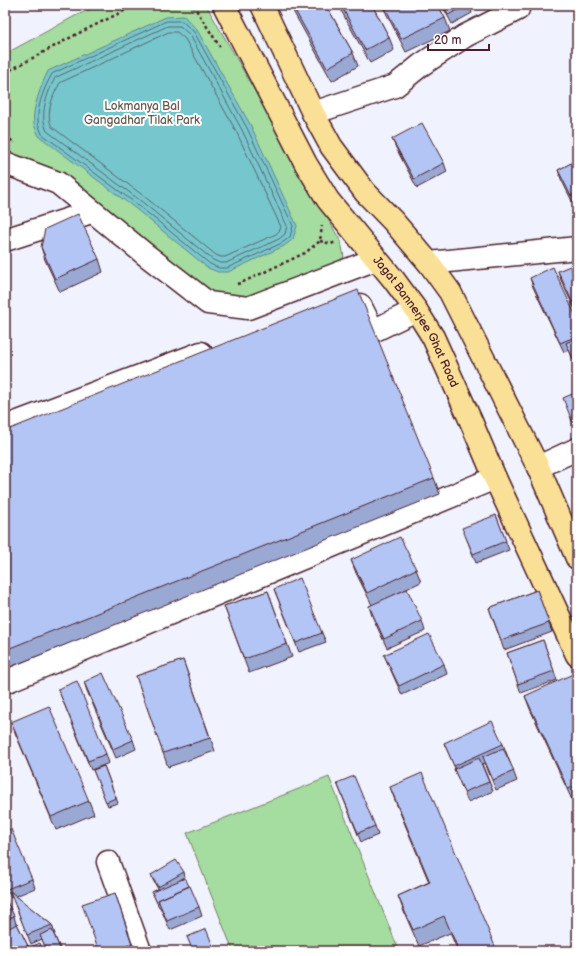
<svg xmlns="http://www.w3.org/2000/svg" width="582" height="956" font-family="'Balsamiq Sans',sans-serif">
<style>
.green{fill:#a5dc9f;stroke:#787e65}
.water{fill:#76c7cd;stroke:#64848c}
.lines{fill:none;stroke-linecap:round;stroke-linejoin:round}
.shore{stroke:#5c626c;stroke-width:1}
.minor-casing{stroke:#4a1f2b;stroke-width:25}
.major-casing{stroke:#4a1f2b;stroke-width:25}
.path{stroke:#4a1f2b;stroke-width:2.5;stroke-dasharray:3 3;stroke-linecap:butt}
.minor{stroke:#fff;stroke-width:22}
.major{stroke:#fadf96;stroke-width:22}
.wall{fill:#9aa9d3;stroke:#4a1f2b}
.building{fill:#b3c5f5;stroke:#4a1f2b}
.labels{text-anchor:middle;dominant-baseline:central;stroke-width:4;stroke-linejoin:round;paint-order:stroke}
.park-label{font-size:12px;fill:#65584e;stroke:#fff}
.street-label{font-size:12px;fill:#4a1f2b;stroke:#fff}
</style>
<rect width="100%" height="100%" fill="#f0f3fd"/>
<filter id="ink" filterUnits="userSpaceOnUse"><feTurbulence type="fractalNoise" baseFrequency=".025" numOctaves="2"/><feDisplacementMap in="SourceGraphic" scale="8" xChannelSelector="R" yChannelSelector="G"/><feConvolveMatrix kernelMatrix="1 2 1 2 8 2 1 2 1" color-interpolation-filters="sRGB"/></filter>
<g filter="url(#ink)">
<path class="green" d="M100,5h106l135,237 3,15 -12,9 -85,35 -39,2 -150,-120 -53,-20v-109l70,-38z
M329,777l70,174h-166l-46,-118z"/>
<path class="water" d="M184,16l13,14 54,96 46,100 -4,13 -9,7 -56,26h-10l-10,-4 -72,-59 -97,-73c-2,-4 -4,-8 -5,-12 -3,-14 8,-40 14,-53l118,-54z"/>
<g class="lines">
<path class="shore" d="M167,21h15l12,11 53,96 46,98 -3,11 -8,6 -55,25h-8l-9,-4 -72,-59 -96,-71c-1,-4 -4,-8 -4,-13 -1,-15 6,-33 14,-47z
M168,26h12l10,9 52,95 45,96 -2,8 -6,5 -53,24h-6l-7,-3 -72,-59 -94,-70c-8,-16 0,-38 8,-53z
M169,32h8l8,7 52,94 44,94 -1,3 -4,4 -51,23h-4l-5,-2 -71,-58 -93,-70c-7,-13 1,-33 8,-44z"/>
<defs>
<path id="minor" d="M313,113l82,-27 26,-21 44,-29 53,-27
M5,163l53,20 88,72 62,48 40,5 128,-49
M5,240l80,-26
M429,263l148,-15
M360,305l13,26 43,-21
M5,427l196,-74
M538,467l39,-18
M5,682l490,-204
M108,862l32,89"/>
<g id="major">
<path id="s1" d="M224,5l82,159 22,36 66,80 22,30 17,27 37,82 25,59 82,177"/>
<path d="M262,5l51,108 18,33 34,46 28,29 36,42 21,29 88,175 39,91"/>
</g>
</defs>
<use href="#minor" class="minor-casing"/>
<use href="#major" class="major-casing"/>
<path class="path" d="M193,5l27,42
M5,73l72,-39 59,-29
M5,136l10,7
M320,241l11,3 5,-2
M237,284l4,-1 64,-30 15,-12 2,-15"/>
<use href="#minor" class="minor"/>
<use href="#major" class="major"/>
</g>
<path class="wall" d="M291,5h35l27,48 5,13 -26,15 -38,-68z
M338,5h34l17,32 5,13 -24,13z
M382,5h56l7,13 5,13 -44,21z
M442,5h27l3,8 -20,11z
M392,139l52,24 3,9 -30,16 -21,-40z
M577,160v43l-3,2 -13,-26 -3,-9z
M41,247l58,12 4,13 -43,20 -15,-32z
M558,271l19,9v34l-16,-34z
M530,278l47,41v50l-8,-19 -5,2 -31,-65z
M5,431l429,47 6,16 -435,175z
M496,515l13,35 -33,13 -10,-26z
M351,560l65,9 5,13 -29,14 30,25 3,10 -38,17 -15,-32 -3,-10 3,-1 -16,-32z
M274,589l48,44 4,9 -27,10z
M537,590l15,42 -48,18 -15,-42z
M268,591l24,66 -43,16 -25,-67z
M543,640l14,40 -36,13 -14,-40z
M384,655l60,9 3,10 -45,21 -14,-31z
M183,660l32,91 -47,16 -32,-91z
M577,678v123l-4,1 -43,-93 -5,-13z
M84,682l49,58 3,9 -20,9 -29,-67z
M58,689l48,65 3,9 -18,7z
M11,722l78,79 5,13 -38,16 -40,-95z
M444,743l59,1 14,37 -21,9 -11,-27 -3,1 11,27 -25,11 -10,-24 -4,-9 1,-1z
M104,766l14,37 -10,3 -15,-36z
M337,783l38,43 3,9 -17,7z
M390,787l107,164h-39l-8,-18 -31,13 -15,-34 -6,-16 31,-14 -33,-79z
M5,831l27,48 3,9 -19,8 36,29 3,9h-1l7,17h-14l-5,-12 -11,5 -19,-47 -1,1 -6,-13z
M184,872l1,5 -5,3 19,27 3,9 -32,14 -10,-23h-1l-7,-15 6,-3 -5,-9 -2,-5z
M115,893l20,58h-36z
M5,898l9,18 2,8h1l12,24 14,3h-38z"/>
<path class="building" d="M292,5h34l27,48 -26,15z
M341,5h31l17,32 -24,13z
M384,5h54l7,13 -44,21z
M443,5h24l-19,10z
M422,123l22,40 -30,16 -22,-40z
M577,160v33l-6,3 -13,-26z
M78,214l21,45 -44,20 -14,-32 4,-18z
M570,266l7,14v32l-19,-41z
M553,267l24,52v17l-17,7 -30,-65z
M358,290l76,188 -429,172v-219z
M577,338v24l-2,1 -9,-20z
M577,392v42l-14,-36z
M496,515l10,26 -33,13 -11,-26z
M400,537l16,32 -49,24 -16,-33z
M300,578l22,55 -26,10 -22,-54z
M407,589l15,32 -38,18 -15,-33z
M537,590l12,33 -48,17 -12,-32z
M268,591l19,53 -43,15 -20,-53z
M429,634l15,30 -45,22 -15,-31z
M543,640l11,31 -36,13 -11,-31z
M183,660l27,78 -47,15 -27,-77z
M103,673l30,67 -20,9 -29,-67z
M575,673l2,5v107l-9,4 -43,-93z
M77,681l29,73 -18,7 -30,-72z
M49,706l40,95 -38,16 -40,-95z
M492,721l11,23 -49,22 -10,-23z
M503,748l11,23 -21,9 -10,-23z
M479,758l10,24 -25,10 -10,-23z
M104,766l12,32 -10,4 -13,-32z
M422,773l75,178h-38l-15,-35 -31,14 -15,-34 32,-14 -40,-95z
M354,776l21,50 -17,7 -21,-50z
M11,829l21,50 -25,10 -2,-5v-53z
M176,860l8,12 -26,15 -7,-12z
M185,878l4,8 -31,14 1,2 -2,1 -5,-11z
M190,886l9,21 -32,14 -9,-21z
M10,891l42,34 -25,10z
M115,893l17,51 -20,7h-13l-17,-47z
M5,898l9,18 -9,5z
M17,924l11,22 -10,5h-13v-21z
M206,929l9,22h-22l-6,-14z
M52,930l9,21h-14l-7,-16z
M40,943l3,8h-22z"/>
</g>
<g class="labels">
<g class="park-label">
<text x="142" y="106">Lokmanya Bal<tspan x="142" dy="14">Gangadhar Tilak Park</tspan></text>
</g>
<g class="street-label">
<text stroke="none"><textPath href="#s1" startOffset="372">Jagat Bannerjee Ghat Road</textPath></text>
</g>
</g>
<rect width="582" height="956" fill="none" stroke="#fff" stroke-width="20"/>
<rect x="10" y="10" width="562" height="936" fill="none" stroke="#4a1f2b" stroke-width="1.5" filter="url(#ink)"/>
<path d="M428 44v6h61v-6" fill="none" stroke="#4a1f2b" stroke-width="2"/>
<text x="434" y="44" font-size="12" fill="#4a1f2b" stroke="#ffffff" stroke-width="3" paint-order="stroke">20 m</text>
</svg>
